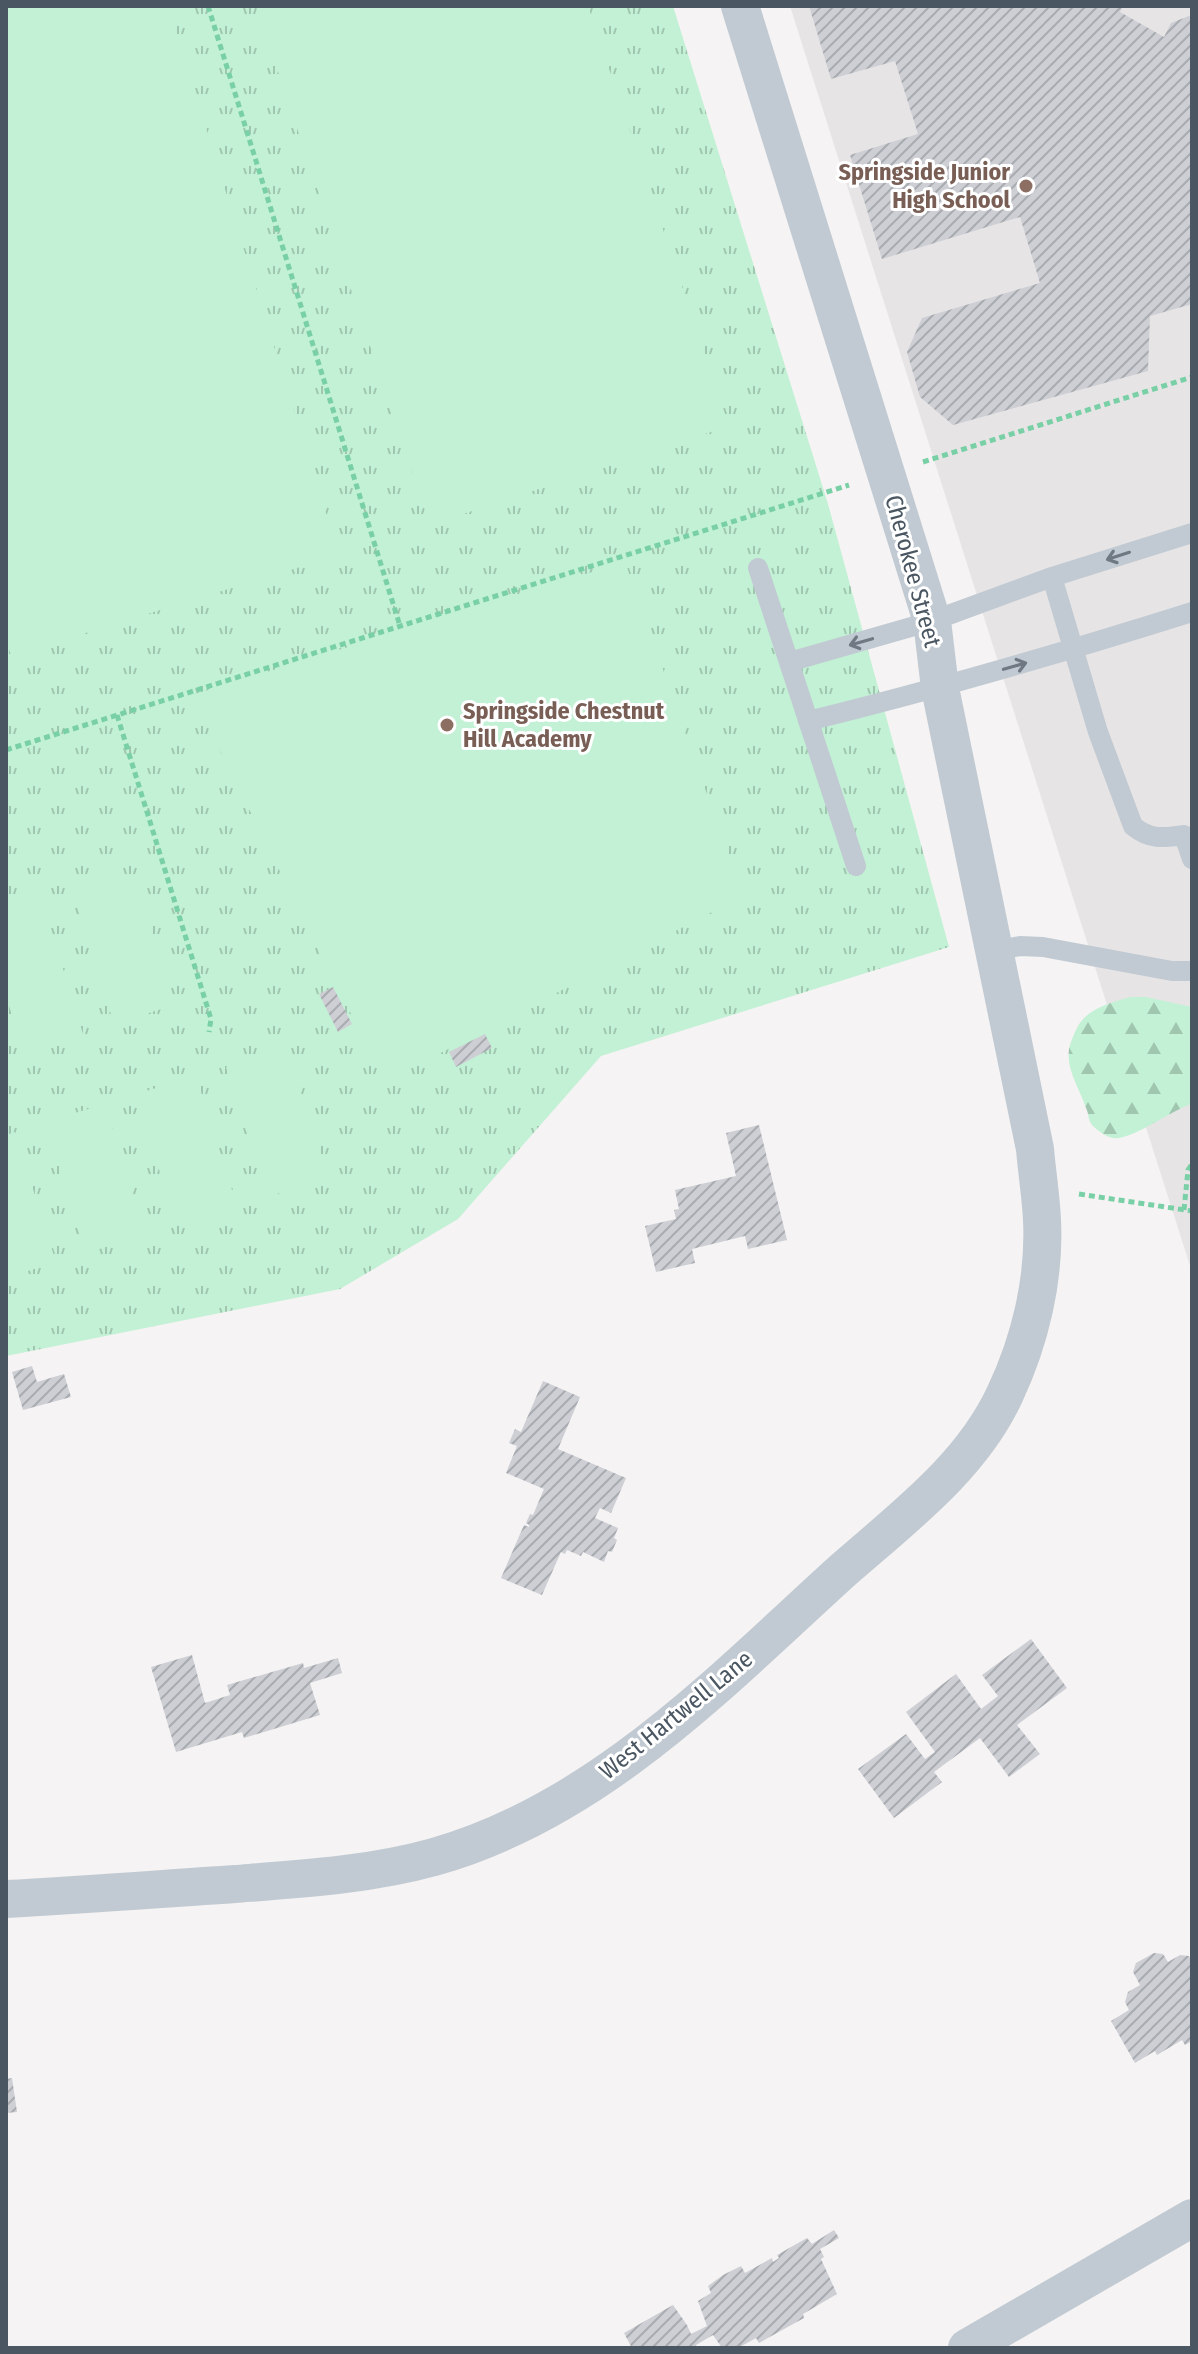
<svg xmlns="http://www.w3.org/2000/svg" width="1198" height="2354" font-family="'Fira Sans Condensed',sans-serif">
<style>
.education{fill:#e6e4e5}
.forest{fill:url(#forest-firs)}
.park{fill:url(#park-tufts)}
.pitch{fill:#c3f1d5}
.building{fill:url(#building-hatch)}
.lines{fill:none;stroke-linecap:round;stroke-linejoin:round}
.path{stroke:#7ad0a6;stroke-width:5;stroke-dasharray:6 4;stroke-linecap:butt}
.lane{stroke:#c1cad2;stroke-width:20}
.street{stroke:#c1cad2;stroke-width:38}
.oneway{stroke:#6e7983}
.education-dot{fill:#8d6e63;stroke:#fff;stroke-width:3}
.labels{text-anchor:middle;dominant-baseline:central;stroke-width:6;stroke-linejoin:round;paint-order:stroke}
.education-label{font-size:24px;font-weight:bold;fill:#785e54;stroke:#fff;text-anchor:end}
.street-label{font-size:24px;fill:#4a5661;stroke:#fff}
</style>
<defs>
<pattern id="forest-firs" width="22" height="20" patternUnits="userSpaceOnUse" patternTransform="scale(2)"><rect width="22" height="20" fill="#c3f1d5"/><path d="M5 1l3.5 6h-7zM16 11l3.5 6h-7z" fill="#a0c6b0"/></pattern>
<pattern id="park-tufts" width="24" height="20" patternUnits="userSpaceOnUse" patternTransform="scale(2)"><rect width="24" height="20" fill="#c3f1d5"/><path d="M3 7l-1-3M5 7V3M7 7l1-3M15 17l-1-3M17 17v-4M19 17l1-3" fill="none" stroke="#a0c6b0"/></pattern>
<pattern id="building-hatch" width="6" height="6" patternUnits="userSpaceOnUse" patternTransform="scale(2)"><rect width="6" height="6" fill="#cdcfd5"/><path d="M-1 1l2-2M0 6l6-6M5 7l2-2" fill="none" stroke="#a8abb0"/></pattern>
</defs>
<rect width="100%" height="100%" fill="#f5f3f3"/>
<path class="education" d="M790,6h402v1266l-124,-390z"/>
<path class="forest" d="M1131,997h15l46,10v97c-21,6 -61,37 -79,34 -7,-1 -16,-8 -21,-13 -4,-5 -3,-11 -6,-17 -6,-19 -20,-38 -17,-59 1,-6 6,-17 9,-23 10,-18 35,-24 53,-29z"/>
<path class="park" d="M6,6h667l155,498 121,443 -348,109 -143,163 -118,70 -334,67z"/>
<path class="pitch" d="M6,6h162l171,549 -328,101 -5,-17z
M256,6h332l141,420 -299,99z
M625,562l118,334 -337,175 -31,-9 -183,-367z
M133,875l41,130 -60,19 -41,-131z
M43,903l40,131 -60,18 -17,-56v-81z
M287,1048l40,130 -60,19 -41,-130z
M196,1076l41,130 -61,19 -40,-131z
M105,1104l41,131 -60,18 -41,-131z
M15,1132l41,130 -50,16v-143z"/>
<path class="building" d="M809,6h314l-3,6 44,25 7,-14 18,-7 3,1v287l-42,12 -2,55 -195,54 -33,-28 -13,-45 15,-34 118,-35 -20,-66 -138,42 -32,-104 68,-21 -23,-73 -64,18z
M333,987l19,37 -14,8 -19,-38z
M485,1034l7,14 -36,19 -7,-15z
M759,1125l28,115 -39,9 -3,-13 -53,13 3,14 -39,9 -11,-46 31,-7 -2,-9 5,-1 -4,-19 61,-14 -10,-43z
M32,1366l5,16 27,-8 7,23 -48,13 -11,-38z
M543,1381l37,16 -22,52 68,29 -15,35 -11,-5 -5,10 23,10 -4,10 3,2 -5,12 -4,-1 -4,11 -21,-10 -2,4 -14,-6 -2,4 -4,-2 -19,43 -41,-17 23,-53 5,2v-2l-3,-2 4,-9 3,1 11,-26 -38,-16 11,-27 -8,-3 6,-14 6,3z
M1031,1639l36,49 -50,37 23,29 -31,23 -29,-39 -46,34 8,10 -48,36 -36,-49 48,-35 19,25 10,-7 -29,-40 50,-38 25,35 17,-13 -16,-21z
M192,1655l13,48 25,-8 -3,-10 76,-22 1,5 34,-10 4,15 -32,10 10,32 -76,23 -2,-6 -66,20 -25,-85z
M1154,1953l9,1 5,8 12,-7 9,1 3,6v79l-7,4 -3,-5 -25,15 -2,-4 -20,12 -24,-42 18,-11 -4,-8 3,-10 12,-7 -7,-13 3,-9z
M12,2078l5,34 -11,1v-34z
M834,2230l5,8 -19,11 4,8 -3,2 16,35 -34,20 1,4 -45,25 -3,-5 -18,10h-16l-9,-13 -17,10 1,3h-65l-8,-15 49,-28 14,20 4,9 16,-8 -9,-25 13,-8 -3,-7 15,-11 18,-9 4,7 27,-15 1,4 6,-4 -2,-3 30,-17 5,6z"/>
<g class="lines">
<path class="path" d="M208,6l192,620
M923,462l269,-85
M117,715l94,304 -2,13
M6,750l843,-265
M1079,1194l113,17
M1184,1210l4,-40 4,-6"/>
<path class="lane" d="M758,568l98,298
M1052,577l46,155 35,94c17,14 30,12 51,9l8,24
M789,662l143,-41 120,-44 140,-44
M808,721c130,-32 257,-69 384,-109
M993,951l27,-5 23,1 129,24h20"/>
<path class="street" d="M6,1899c76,-4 153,-10 229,-15 66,-5 134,-9 199,-27 163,-46 285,-174 407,-285 59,-52 130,-104 164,-178 25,-53 40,-115 37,-174 -1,-23 -5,-47 -7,-71l-95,-461 -8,-67 -192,-615
M967,2348l225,-130"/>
</g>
<defs><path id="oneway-shaft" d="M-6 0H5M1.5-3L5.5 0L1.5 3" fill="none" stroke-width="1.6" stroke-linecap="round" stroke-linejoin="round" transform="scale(2)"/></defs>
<g class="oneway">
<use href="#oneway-shaft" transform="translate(1118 556) rotate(162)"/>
<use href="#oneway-shaft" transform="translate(861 642) rotate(164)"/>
<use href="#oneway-shaft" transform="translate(1015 666) rotate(-16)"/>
</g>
<g class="education-dot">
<circle cx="1026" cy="186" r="8"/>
<circle cx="447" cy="725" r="8"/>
</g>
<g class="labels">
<g class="education-label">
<text x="1010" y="172">Springside Junior<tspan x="1010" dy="28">High School</tspan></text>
<text x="463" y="711" text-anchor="start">Springside Chestnut<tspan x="463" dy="28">Hill Academy</tspan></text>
</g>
<g class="street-label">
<text transform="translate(913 571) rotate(75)">Cherokee Street</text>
<text transform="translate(676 1715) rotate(-39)">West Hartwell Lane</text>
</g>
</g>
<rect width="1198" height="2354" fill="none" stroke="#4a5661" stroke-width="16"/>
</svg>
